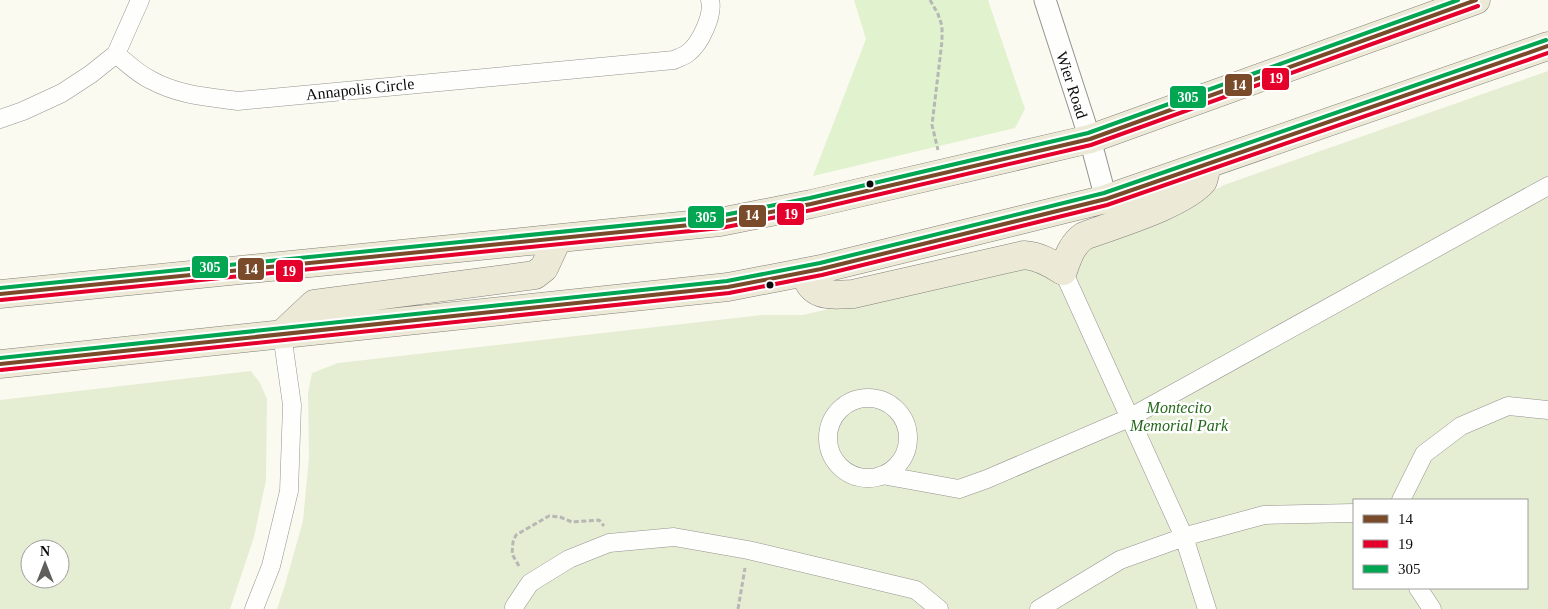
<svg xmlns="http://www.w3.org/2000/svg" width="1548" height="609" font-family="'Times New Roman',serif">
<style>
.green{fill:#e1f2ce}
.cemetery{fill:#e5edd3;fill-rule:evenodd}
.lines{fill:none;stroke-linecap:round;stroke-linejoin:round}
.minor-casing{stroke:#94938f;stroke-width:19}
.tertiary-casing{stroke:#94938f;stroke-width:23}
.primary-casing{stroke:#81807c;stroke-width:29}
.path{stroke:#b7b7b5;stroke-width:3;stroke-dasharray:5 2.5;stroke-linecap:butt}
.minor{stroke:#fefefd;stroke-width:18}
.tertiary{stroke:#fefefd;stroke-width:21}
.primary{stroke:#ede9d7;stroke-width:28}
.bus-1-casing{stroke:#fff;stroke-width:8}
.bus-2-casing{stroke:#fff;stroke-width:8}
.bus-3-casing{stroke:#fff;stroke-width:8}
.bus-1{stroke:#7a4b2a;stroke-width:4}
.bus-2{stroke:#e4002b;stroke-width:4}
.bus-3{stroke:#00a651;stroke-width:4}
.bus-dot{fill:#0c0c0c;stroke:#fff;stroke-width:2}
.labels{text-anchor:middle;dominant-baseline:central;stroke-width:5;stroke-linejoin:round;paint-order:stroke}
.street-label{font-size:16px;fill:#0c0c0c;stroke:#fff}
.park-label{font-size:16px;font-style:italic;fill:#236819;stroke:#fff}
.line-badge{stroke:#fff;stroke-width:2}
.badge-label{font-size:14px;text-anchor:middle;font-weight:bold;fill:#fff}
</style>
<rect width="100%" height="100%" fill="#fbfaf0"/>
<path class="green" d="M854,0h134l37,109 -10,19 -202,48 53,-137z"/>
<path class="cemetery" d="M1548,71v538h-1271l8,-24 18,-64 6,-64 -1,-64 4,-20 26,-10 424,-48h41l213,-50 143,-46 65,-34zM1354,500h173v88h-173z
M251,371l9,12 7,16 -1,81 -12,57 -24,72h-230v-209zM30,549h30v30h-30z"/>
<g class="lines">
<defs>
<path id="minor" d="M116,54c11,9 22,20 35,26 27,15 57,17 87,21l436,-41c4,-2 10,-4 14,-7 12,-9 26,-38 22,-53
M0,119l23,-8 39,-18 29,-19 25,-20 24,-54
M1063,271l121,266 23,72
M828 438a40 40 0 1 1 80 0a40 40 0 1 1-80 0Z
M882,475l77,14 28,-10 142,-61 419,-232
M1401,500l23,-46 37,-28 47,-20 40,4
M1418,588l14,21
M514,607l16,-24 39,-24 40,-16 65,-6 74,13 168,40 23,19
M254,609l17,-43 18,-75 3,-86 -10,-71
M1039,609l81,-49 70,-25 74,-20 90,-2"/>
<path id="tertiary" d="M1045,0l45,139 16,60"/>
<path id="primary" d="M805,272c6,26 25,23 48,22l171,-39c15,1 27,8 39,16 5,-14 9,-27 21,-35 32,-12 98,-31 119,-55l2,-7 -3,-8
M0,294l720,-72 91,-18 279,-65 386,-139
M282,334l32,-30 221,-29 9,-7 13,-28
M0,364l728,-77 93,-18 285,-70 442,-153"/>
</defs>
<use href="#minor" class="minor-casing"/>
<use href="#tertiary" class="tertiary-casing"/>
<use href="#primary" class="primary-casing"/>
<path class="path" d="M930,0l8,14 4,12v15l-10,84 6,25
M519,566l-7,-12 1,-12 3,-7 33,-19 11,1 12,5 27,-2 5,6
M738,609l7,-41"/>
<use href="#minor" class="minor"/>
<use href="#tertiary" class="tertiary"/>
<use href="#primary" class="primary"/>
<defs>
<path id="bus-1" d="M0,294l720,-72 91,-18 279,-65 386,-139
M0,364l728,-77 93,-18 285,-70 442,-153"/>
<path id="bus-2" d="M1,300l720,-72 91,-18 279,-65 387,-139
M1,370l728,-77 93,-18 285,-70 441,-152"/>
<path id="bus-3" d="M0,288l719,-72 91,-18 278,-65 370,-133
M0,358l727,-77 93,-18 284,-70 442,-153"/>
</defs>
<use href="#bus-1" class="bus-1-casing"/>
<use href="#bus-2" class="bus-2-casing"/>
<use href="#bus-3" class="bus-3-casing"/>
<use href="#bus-1" class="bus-1"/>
<use href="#bus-2" class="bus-2"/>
<use href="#bus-3" class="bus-3"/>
</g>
<g class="bus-dot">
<circle cx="870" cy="184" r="4.5"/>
<circle cx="770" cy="285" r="4.5"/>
</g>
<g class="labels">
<g class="street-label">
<text transform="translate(1072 85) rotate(72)">Wier Road</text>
<text transform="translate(360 89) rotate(-6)">Annapolis Circle</text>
</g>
<g class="park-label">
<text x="1179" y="407">Montecito<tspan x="1179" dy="18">Memorial Park</tspan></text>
</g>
</g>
<g class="line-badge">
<rect x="1261" y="67" width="29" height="24" rx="5" fill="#e4002b"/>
<rect x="1224" y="73" width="29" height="24" rx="5" fill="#7a4b2a"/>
<rect x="1169" y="85" width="38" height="24" rx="5" fill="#00a651"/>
<rect x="776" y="202" width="29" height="24" rx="5" fill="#e4002b"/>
<rect x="738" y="204" width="29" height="24" rx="5" fill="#7a4b2a"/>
<rect x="687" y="205" width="38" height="24" rx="5" fill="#00a651"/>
<rect x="191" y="255" width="38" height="24" rx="5" fill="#00a651"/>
<rect x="237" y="257" width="28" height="24" rx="5" fill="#7a4b2a"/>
<rect x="275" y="259" width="29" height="24" rx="5" fill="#e4002b"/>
</g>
<g class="badge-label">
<text x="1276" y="83">19</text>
<text x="1239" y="90">14</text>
<text x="1188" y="102">305</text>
<text x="791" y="219">19</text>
<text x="752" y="220">14</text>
<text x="706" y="222">305</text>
<text x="210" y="272">305</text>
<text x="251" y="274">14</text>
<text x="289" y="276">19</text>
</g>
<rect x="1353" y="499" width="175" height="90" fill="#ffffff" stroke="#9e9e9e"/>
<rect x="1363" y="515" width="25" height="8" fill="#7a4b2a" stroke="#9e9e9e"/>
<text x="1398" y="524" font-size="15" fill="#0c0c0c">14</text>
<rect x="1363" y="540" width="25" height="8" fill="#e4002b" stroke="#9e9e9e"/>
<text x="1398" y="549" font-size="15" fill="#0c0c0c">19</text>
<rect x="1363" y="565" width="25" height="8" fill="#00a651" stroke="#9e9e9e"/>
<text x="1398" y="574" font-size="15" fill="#0c0c0c">305</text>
<g transform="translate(45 564)"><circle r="24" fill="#ffffff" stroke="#9e9e9e"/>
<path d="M0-4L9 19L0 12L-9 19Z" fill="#605f5c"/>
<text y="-8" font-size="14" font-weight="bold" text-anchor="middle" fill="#0c0c0c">N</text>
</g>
</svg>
